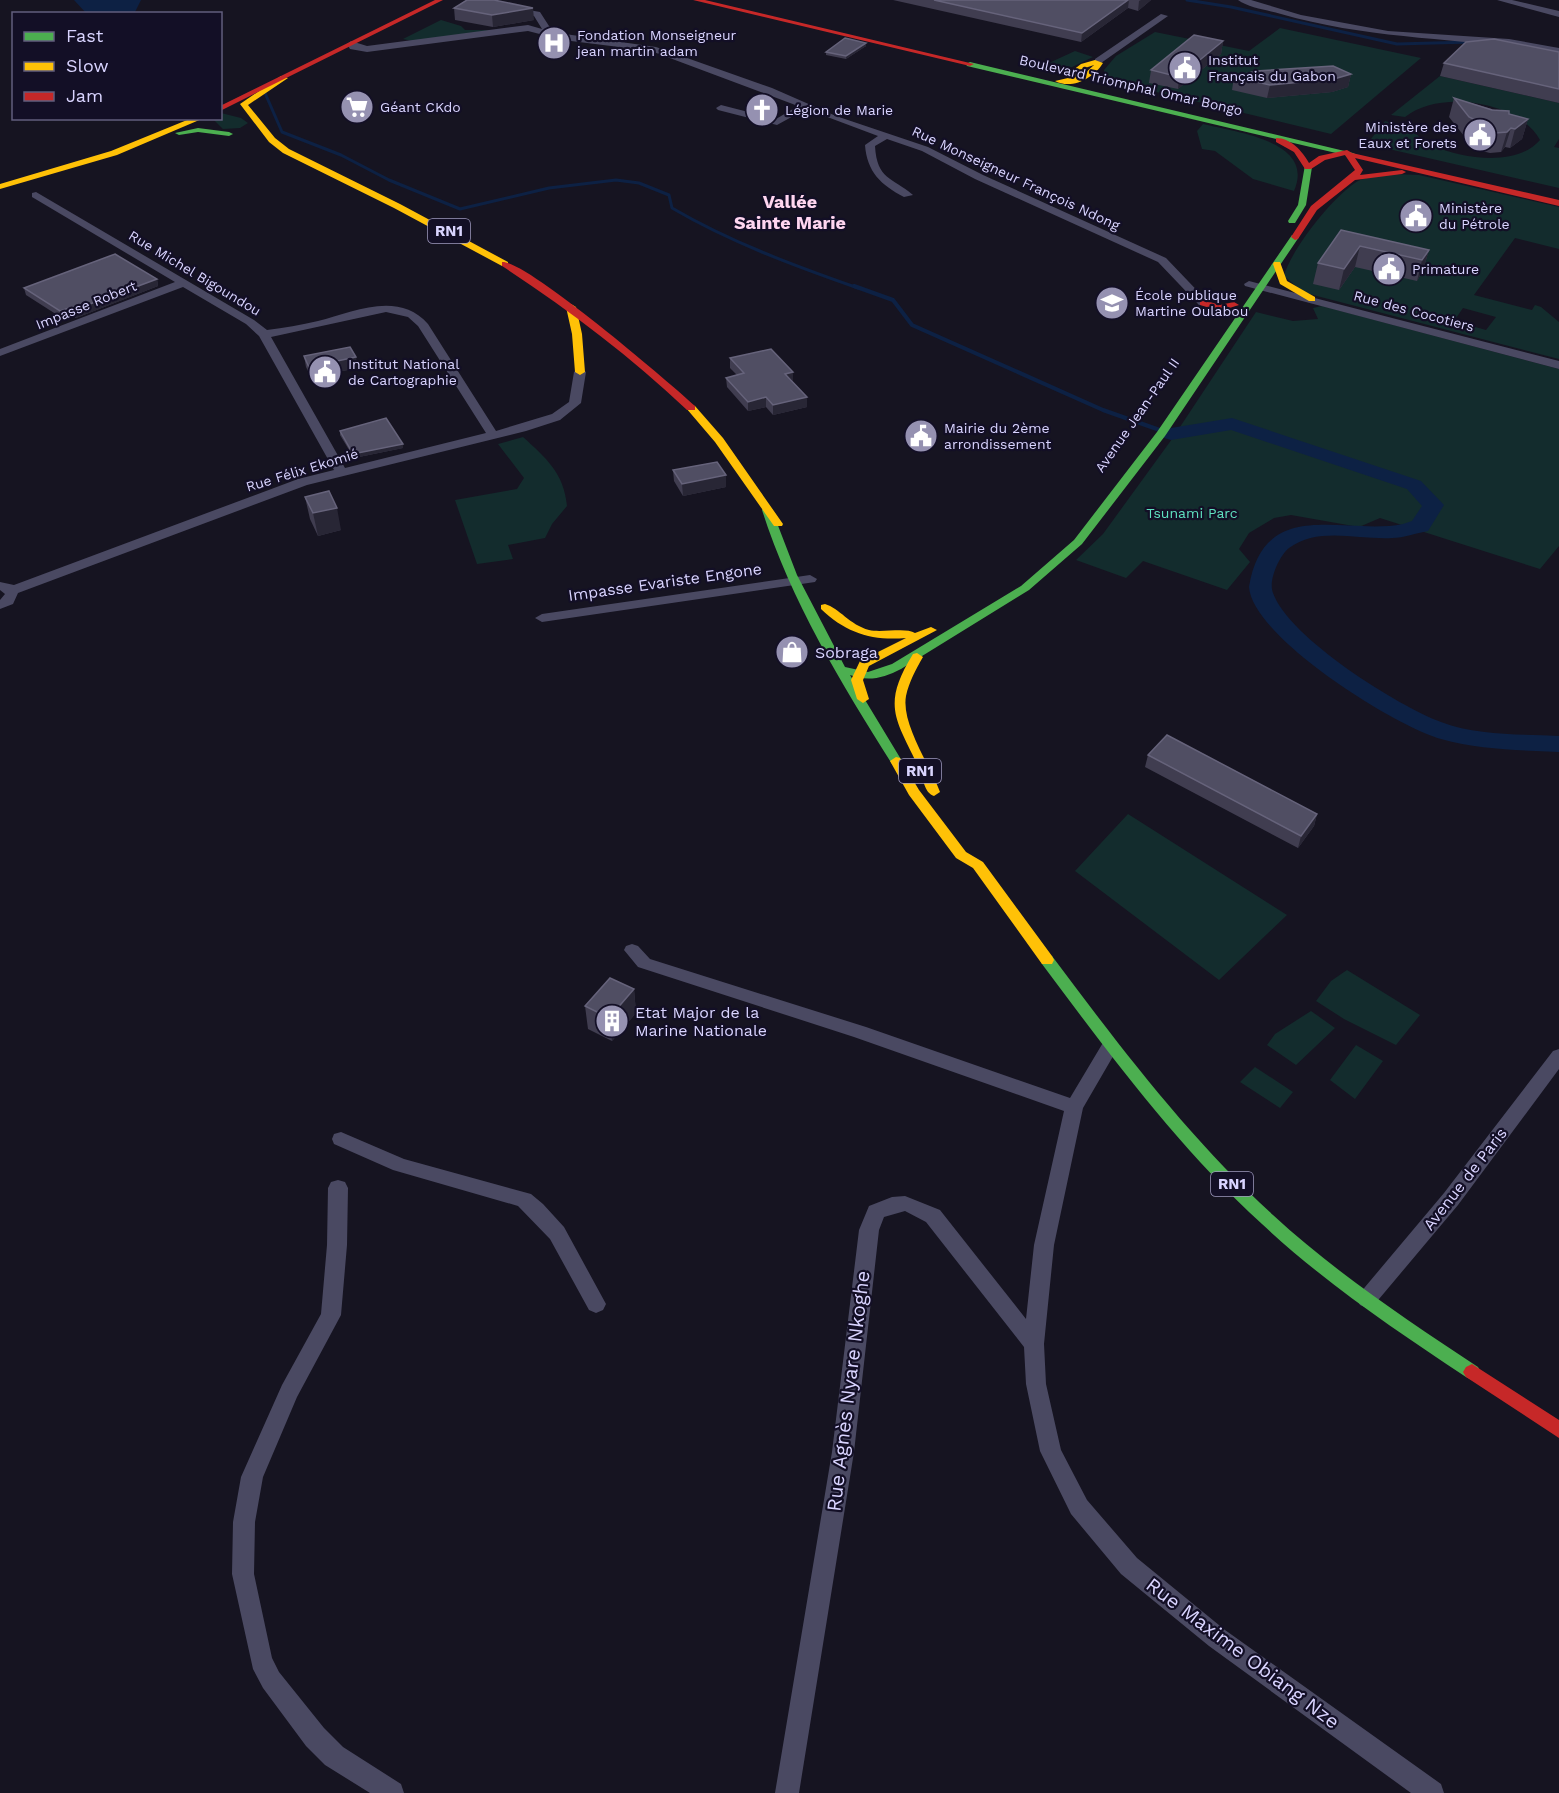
<svg xmlns="http://www.w3.org/2000/svg" width="1559" height="1793" font-family="'Work Sans',sans-serif">
<style>
.green{fill:#132c2d;fill-rule:evenodd}
.water{fill:#0d2144}
.lines{fill:none;stroke-linecap:round;stroke-linejoin:round}
.stream-far1{stroke:#0d2144;stroke-width:3}
.stream{stroke:#0d2144;stroke-width:4}
.river{fill:#0d2144;fill-rule:evenodd}
.street{fill:#4a4962;fill-rule:evenodd}
.fast{fill:#4caf50;fill-rule:evenodd}
.slow{fill:#ffc107;fill-rule:evenodd}
.jam{fill:#c62828;fill-rule:evenodd}
.wall{fill:#403d50}
.shaded-wall{fill:#282635}
.building{fill:#504e63;stroke:#66637b;stroke-width:1.5}
.labels{text-anchor:middle;dominant-baseline:central;stroke-width:4.5;stroke-linejoin:round;paint-order:stroke}
.far-poi-label{font-size:14px;fill:#d9d4ff;stroke:#130f26;text-anchor:start}
.far-street-label{font-size:14px;fill:#d9d4ff;stroke:#130f26}
.far-park-label{font-size:14px;fill:#5fe0c0;stroke:#130f26}
.shield{fill:#130f26;stroke:#9e99be;stroke-width:1.5}
.shield-label{font-size:15px;font-weight:bold;fill:#d9d4ff}
.street-label{font-size:16px;fill:#d9d4ff;stroke:#130f26}
.poi-label{font-size:16px;fill:#d9d4ff;stroke:#130f26;text-anchor:start}
.far-district-label{font-size:18px;font-weight:bold;fill:#ffd6f0;stroke:#130f26}
.near-street-label{font-size:20px;fill:#d9d4ff;stroke:#130f26}
</style>
<rect width="100%" height="100%" fill="#161421"/>
<path class="green" d="M441,20l20,6 4,4h28l-81,11 -9,-2z
M1280,28l141,30 -90,76 -208,-50 -18,-7 -1,-7 12,-14 39,-24 94,19z
M1075,51l18,6 -23,11h-32z
M1440,76l119,27v36l-5,8 5,1v40l-192,-44 18,-23c7,2 16,4 22,7 10,6 17,13 27,18 29,13 83,21 106,-6 -21,-39 -101,-51 -135,-23l-14,-2z
M221,113l20,5 7,5 -8,5 -17,1 -10,-10 7,-1z
M1203,124c32,8 113,17 91,67l-41,-12 -38,-28 -13,-2 -5,-18z
M1394,174l25,1 140,32v42l-44,-11 -41,57 58,15 3,-5 6,2 18,15v37l-242,-63 -14,-4 -19,-16c7,-27 50,-81 74,-95 10,-5 25,-5 36,-7zM1463,308l33,9 -10,13 -32,-9z
M1322,306l237,63v177l-19,23 -160,-51 -21,9 -68,-12 -17,3 -25,15 -10,16 11,13 -23,28 -84,-29 -17,17 -50,-18 27,-26 69,-95 84,-127 37,9 25,-2 -5,-11z
M523,437c23,21 41,36 44,69l-15,18 -7,14 -37,7 5,14 -36,5 -22,-64 62,-11 7,-11 -26,-34z
M1128,814l159,101 -68,65 -144,-109z
M1347,970l73,45 -24,30 -52,-26 -28,-18 15,-20z
M1311,1011l24,17 -39,37 -29,-20 8,-11z
M1356,1045l27,16 -28,38 -25,-19z
M1255,1067l38,25 -13,16 -40,-26z"/>
<path class="water" d="M74,0h67l-7,14 -48,-1z"/>
<g class="lines">
<path class="stream-far1" d="M1187,0l44,7 166,37 74,-2
M265,93l17,39 59,23 48,25 71,29 89,-21 67,-8 23,3 30,12 3,13c58,34 123,58 186,80"/>
<path class="stream" d="M854,286l39,14 19,25 191,85 68,24"/>
<path class="river" d="M1232,418l189,63 23,24 -16,26c-12,2 -24,7 -36,7 -33,2 -74,-12 -103,10 -10,8 -21,33 -16,45 16,45 125,113 168,129 37,14 79,12 118,14v16c-40,-2 -79,-2 -118,-13 -46,-13 -188,-101 -192,-152 15,-92 96,-51 154,-63l9,-3 10,-15 -15,-17 -176,-59 -60,10 -7,-2 -3,-4 3,-4 7,-2z"/>
<path class="street" d="M472,0l68,12 9,14 9,7 98,14 116,41 64,28 92,31 55,28 183,83 43,45 -10,2 -41,-43 -183,-83 -53,-28 -35,-12 -12,7c2,34 17,31 38,49l-9,2c-23,-12 -37,-25 -39,-52l13,-9 -72,-27 -29,16 -59,-15 -2,-2 5,-3 55,14 22,-13 -147,-55 -88,-11 -35,-9 -161,21 -17,-3 -3,-5 4,-3 16,5 161,-21 14,4 -8,-13 -57,-11z
M1238,0h13l50,15 87,16 121,8 50,9v6c-93,-17 -185,-13 -278,-40 -13,-4 -32,-6 -43,-14z
M1497,0h15l47,11v6z
M1161,14l7,2 -67,47h-6v-4z
M36,192l218,128 13,10c17,-2 34,-5 51,-9 34,-9 81,-31 110,3l68,107 56,-17 17,-12 5,-30 6,-4 6,4 -5,31 -21,17 -34,11 -219,54 -289,108 -5,11 -13,5v-9l5,-6 -5,-4v-8l14,3 284,-106 36,-9 -75,-134 -13,-12 -63,-37 -183,69v-7l175,-67 -143,-85v-4zM386,312l22,5 10,9 68,107 -141,35 -74,-131z
M1249,281l310,80v8l-314,-83 -1,-2z
M810,575l7,4 -2,3 -273,40 -7,-4 7,-4z
M632,944l6,2 12,13 216,68 204,71 34,-57h12l3,5 -36,62 -29,137 -10,99 2,40 15,66 26,50 50,58 88,72 216,154 3,9h-33l-202,-147 -88,-72 -50,-60 -31,-63 -14,-67 -2,-37 -98,-125 -21,-11 -21,6 -5,13 -25,222 -55,341h-24l57,-341 27,-222 10,-24 23,-9 13,-1 35,14 86,109 8,-74 30,-134 -210,-74 -216,-70 -14,-17 2,-4z
M1559,1049v20l-101,136 -84,100 -7,3 -7,-3 -3,-6 3,-6 84,-100 109,-142z
M341,1132l63,27 127,35 12,10 21,23 42,77 -3,6 -7,3 -7,-3 -39,-71 -32,-33 -125,-36 -59,-26 -2,-5 2,-5z
M338,1180l7,2 3,6 -1,57 -6,70 -44,82 -34,80 -8,45 -1,52 18,84 7,14 45,56 19,19 58,37 3,9h-34l-45,-28 -19,-19 -43,-58 -10,-19 -21,-95 1,-52 8,-45 41,-92 39,-71 6,-69 1,-57 3,-6z"/>
<path class="fast" d="M970,62l383,91 4,2 -4,2 -386,-91 -1,-2z
M198,128l31,4 4,2 -4,2 -31,-4 -19,3 -4,-2z
M1305,165l7,2 -6,38 -11,18h-6l-1,-2 10,-16z
M1292,235l7,2 -134,199 -83,108 -53,46 -128,79c-17,9 -33,13 -51,6l52,86 -2,3h-8c-51,-81 -101,-163 -130,-254l1,-2h8l1,2 25,65 48,92 23,5 24,-8 129,-78 53,-46 83,-108z
M1047,955l5,1c68,91 137,182 221,259 63,58 134,105 205,152l3,5 -3,5 -6,3 -6,-3c-71,-47 -142,-95 -204,-153 -84,-77 -152,-169 -220,-260l-2,-4 2,-4z"/>
<path class="slow" d="M1095,60l8,3c-9,15 -31,27 -48,18l13,-3v-4l13,-10zM1094,65l-10,9 -9,3 7,-8z
M281,76l7,2 -40,27 27,33 14,11 111,55 108,58v4h-6l-108,-58 -111,-55 -14,-11 -29,-38z
M192,118h12l-87,37 -117,34v-5l111,-33z
M1274,262h6l7,19 28,16v4h-6l-29,-17 -7,-20z
M571,304l5,3 6,27 3,38 -5,3 -5,-3 -3,-38 -6,-27z
M691,405l4,1 28,32 60,86 -1,2h-8l-59,-84 -29,-34z
M825,604c14,4 25,21 44,26 13,3 37,-3 46,3l16,-6 6,3 -68,36 -6,14 6,19 -6,4 -6,-4 -6,-19 9,-19 46,-23c-34,3 -60,-5 -85,-29v-4z
M917,653l6,4c-7,12 -14,25 -17,39 -5,28 24,69 34,96l-6,4c-10,-3 -11,-19 -15,-28 -23,-49 -38,-62 -6,-114z
M896,757l4,1 19,32 47,62 17,10 69,94 2,4 -2,4h-10l-69,-96 -17,-10 -47,-63 -19,-34z"/>
<path class="jam" d="M435,0h8l-223,111v-5z
M693,0h12l269,64 -4,2z
M1276,138c15,0 26,13 33,25l10,-7 28,-6 5,3 207,47v6l-204,-48 8,12 -3,5 42,-5 4,2 -4,2 -47,6 -38,30 -19,29 -3,1 -4,-3 20,-31 44,-36 -10,-15 -20,5 -14,9h-6l-11,-17 -18,-10z
M502,262c24,-2 168,121 193,144v4h-8c-57,-54 -119,-101 -185,-144z
M1203,300l17,5 14,-3 5,3 -19,6 -20,-6v-4z
M1472,1364l87,56v18l-93,-61 -3,-5 3,-5z"/>
</g>
<path class="wall" d="M893,0h258l-13,11 -10,-3 -47,34z
M454,8l80,12 -41,7 -38,-7z
M1223,41l-2,13 -43,35 -29,-6 2,-13z
M866,43v3l-20,13 -20,-4v-3z
M1559,52v51l-119,-27 4,-13z
M1351,74l-3,13 -16,5 -65,6 -35,-8 2,-13z
M1454,98l55,16 19,5 -6,20 -12,9 -5,-1 -4,5 -11,1 -20,-5 2,-8 -8,-4 -15,-19z
M1341,230l88,20 -6,20 -6,11 -62,-14 -16,23 -26,-6 5,-21z
M157,279l1,7 -82,32 -5,-3 -9,3 -36,-23 -2,-7z
M304,356l54,12 -31,6 1,6 -14,3 -8,-16z
M730,358l62,23 15,16v10l-34,8 -7,-8 -18,4 -21,-24 -1,-9 11,-3 -7,-7z
M340,431l63,17 -49,10 -14,-23z
M673,470l53,17 -43,9 -9,-15z
M305,497l36,33 -23,6 -8,-17z
M1148,755l169,59 -3,12 -16,22 -153,-81z
M634,989l2,24 -24,28 -24,-12 -3,-23z"/>
<path class="shaded-wall" d="M1128,0h1l-1,8 -47,34 1,-9z
M1141,0h10l-13,11 1,-10z
M533,8l1,12 -41,7 -1,-12z
M1223,41l-2,13 -43,35 1,-12z
M866,43v3l-20,13v-3z
M1351,74l-3,13 -16,5 -65,6 3,-13z
M1528,119l-6,20 -12,9 5,-19z
M1511,128l-6,19 -4,5 6,-20z
M1360,246l-5,21 -16,23 5,-21z
M1429,250l-6,20 -6,11 5,-21z
M157,279l1,7 -82,32 -2,-8z
M69,308l2,7 -9,3 -2,-7z
M356,357l2,11 -31,6 1,6 -14,3 -3,-11 12,-8z
M793,372v9l-8,-7z
M766,397v10l-18,4v-9z
M807,397v10l-34,8v-10z
M403,444v4l-49,10 -1,-4z
M726,475v12l-43,9 -1,-12z
M337,508l4,22 -23,6 -5,-23z
M1317,814l-3,12 -16,22 3,-12z
M634,989l2,24 -24,28 -3,-23z"/>
<path class="building" d="M467,0h27l39,8 -41,7 -38,-7z
M934,0h194l-46,33z
M1194,35l29,6 -44,36 -28,-7z
M845,38l21,5 -20,13 -20,-4z
M1494,39l65,13v37l-115,-26 22,-21z
M1333,66l18,8 -17,5 -64,6 -36,-8 22,-6z
M1454,98l38,12 17,1v3l19,5 -13,10 -4,-1 -4,4 -12,1 -20,-5 6,-5 -12,-6z
M1341,230l88,20 -7,10 -62,-14 -16,23 -26,-6z
M115,254l42,25 -83,31 -5,-2 -9,3 -36,-23z
M350,347l6,10 -33,7 3,5 -15,3 -7,-16z
M771,349l22,23 -8,2 22,23 -34,8 -7,-8 -18,5 -22,-24 18,-5 -14,-15z
M386,418l17,26 -50,10 -13,-23z
M717,462l9,13 -44,9 -9,-14z
M329,491l8,17 -24,5 -8,-16z
M1167,735l150,79 -16,22 -153,-81z
M610,978l24,11 -25,29 -24,-12z"/>
<defs>
<symbol id="hospital-disc" viewBox="-11 -11 22 22"><circle r="9.5" fill="#9591b1" stroke="#130f26"/><path d="M-5-5h3v3.5h4V-5h3V5h-3V1.5h-4V5h-3Z" fill="#fff"/></symbol>
<symbol id="civic-disc" viewBox="-11 -11 22 22"><circle r="9.5" fill="#9591b1" stroke="#130f26"/><path d="M-.6-6.5H3V-4.5H.6V-3L4-1V1h2V6H-6V1h2V-1L-.6-3ZM-1.2 2.5V6h2.4V2.5Z" fill="#fff"/></symbol>
<symbol id="supermarket-disc" viewBox="-11 -11 22 22"><circle r="9.5" fill="#9591b1" stroke="#130f26"/><path d="M-6-5.5h2.5l.6 2H6L4.5 2H-2.5L-4.4-4H-6ZM-1.5 3.2a1.3 1.3 0 1 0 .1 0ZM3 3.2a1.3 1.3 0 1 0 .1 0Z" fill="#fff"/></symbol>
<symbol id="church-disc" viewBox="-11 -11 22 22"><circle r="9.5" fill="#9591b1" stroke="#130f26"/><path d="M-1.2-6h2.4v3.5h3.3v2.4h-3.3V6h-2.4V-.1h-3.3v-2.4h3.3Z" fill="#fff"/></symbol>
<symbol id="school-disc" viewBox="-11 -11 22 22"><circle r="9.5" fill="#9591b1" stroke="#130f26"/><path d="M0-5L7-2L0 1L-7-2ZM-4 1L0 2.5L4 1V4Q0 6-4 4Z" fill="#fff"/></symbol>
<symbol id="shop-disc" viewBox="-11 -11 22 22"><circle r="9.5" fill="#9591b1" stroke="#130f26"/><path d="M-5-2.5h2.3a2.7 3.5 0 0 1 5.4 0H5L5.5 6h-11ZM-1.5-2.5h3a1.5 2.3 0 0 0-3 0Z" fill="#fff"/></symbol>
<symbol id="building-disc" viewBox="-11 -11 22 22"><circle r="9.5" fill="#9591b1" stroke="#130f26"/><path d="M-4-6H4V6H1V3H-1V6H-4ZM-2.5-4.3h1.7v1.8h-1.7ZM.8-4.3h1.7v1.8H.8ZM-2.5-1h1.7V.8h-1.7ZM.8-1h1.7V.8H.8Z" fill="#fff"/></symbol>
</defs>
<g fill-rule="evenodd">
<use href="#hospital-disc" x="535" y="24" width="38" height="38"/>
<use href="#civic-disc" x="1166" y="49" width="38" height="38"/>
<use href="#supermarket-disc" x="338" y="88" width="38" height="38"/>
<use href="#church-disc" x="743" y="91" width="38" height="38"/>
<use href="#civic-disc" x="1461" y="116" width="38" height="38"/>
<use href="#civic-disc" x="1397" y="197" width="38" height="38"/>
<use href="#civic-disc" x="1370" y="250" width="38" height="38"/>
<use href="#school-disc" x="1093" y="284" width="38" height="38"/>
<use href="#civic-disc" x="306" y="353" width="38" height="38"/>
<use href="#civic-disc" x="902" y="417" width="38" height="38"/>
<use href="#shop-disc" x="773" y="633" width="38" height="38"/>
<use href="#building-disc" x="593" y="1002" width="38" height="38"/>
</g>
<g class="labels">
<g class="far-poi-label">
<text x="577" y="35">Fondation Monseigneur<tspan x="577" dy="16">jean martin adam</tspan></text>
<text x="1208" y="60">Institut<tspan x="1208" dy="16">Français du Gabon</tspan></text>
<text x="380" y="107">Géant CKdo</text>
<text x="785" y="110">Légion de Marie</text>
<text x="1457" y="127" text-anchor="end">Ministère des<tspan x="1457" dy="16">Eaux et Forets</tspan></text>
<text x="1439" y="208">Ministère<tspan x="1439" dy="16">du Pétrole</tspan></text>
<text x="1412" y="269">Primature</text>
<text x="1135" y="295">École publique<tspan x="1135" dy="16">Martine Oulabou</tspan></text>
<text x="348" y="364">Institut National<tspan x="348" dy="16">de Cartographie</tspan></text>
<text x="944" y="428">Mairie du 2ème<tspan x="944" dy="16">arrondissement</tspan></text>
</g>
<g class="far-street-label">
<text transform="translate(1131 85) rotate(13)">Boulevard Triomphal Omar Bongo</text>
<text transform="translate(1016 178) rotate(25)">Rue Monseigneur François Ndong</text>
<text transform="translate(195 273) rotate(31)">Rue Michel Bigoundou</text>
<text transform="translate(86 305) rotate(-22)">Impasse Robert</text>
<text transform="translate(1414 311) rotate(15)">Rue des Cocotiers</text>
<text transform="translate(1137 415) rotate(-55)">Avenue Jean-Paul II</text>
<text transform="translate(302 470) rotate(-17)">Rue Félix Ekomié</text>
</g>
<g class="far-park-label">
<text x="1192" y="513">Tsunami Parc</text>
</g>
<g class="shield">
<rect x="428" y="219" width="42" height="24" rx="4.5"/>
<rect x="899" y="759" width="42" height="24" rx="4.5"/>
<rect x="1211" y="1172" width="42" height="24" rx="4.5"/>
</g>
<g class="shield-label">
<text x="449" y="231">RN1</text>
<text x="920" y="771">RN1</text>
<text x="1232" y="1184">RN1</text>
</g>
<g class="street-label">
<text transform="translate(665 582) rotate(-8)">Impasse Evariste Engone</text>
<text transform="translate(1465 1179) rotate(-52)">Avenue de Paris</text>
</g>
<g class="poi-label">
<text x="815" y="652">Sobraga</text>
<text x="635" y="1012">Etat Major de la<tspan x="635" dy="18">Marine Nationale</tspan></text>
</g>
<g class="far-district-label">
<text x="790" y="201">Vallée<tspan x="790" dy="21">Sainte Marie</tspan></text>
</g>
<g class="near-street-label">
<text transform="translate(848 1391) rotate(-83)">Rue Agnès Nyare Nkoghe</text>
<text transform="translate(1243 1653) rotate(37)">Rue Maxime Obiang Nze</text>
</g>
</g>
<rect x="12" y="12" width="210" height="108" fill="#130f26" stroke="#625e7d" stroke-width="1.5"/>
<rect x="24" y="32" width="30" height="9" fill="#4caf50" stroke="#625e7d" stroke-width="1.5"/>
<text x="66" y="42" font-size="18" fill="#d9d4ff">Fast</text>
<rect x="24" y="62" width="30" height="9" fill="#ffc107" stroke="#625e7d" stroke-width="1.5"/>
<text x="66" y="72" font-size="18" fill="#d9d4ff">Slow</text>
<rect x="24" y="92" width="30" height="9" fill="#c62828" stroke="#625e7d" stroke-width="1.5"/>
<text x="66" y="102" font-size="18" fill="#d9d4ff">Jam</text>
</svg>
